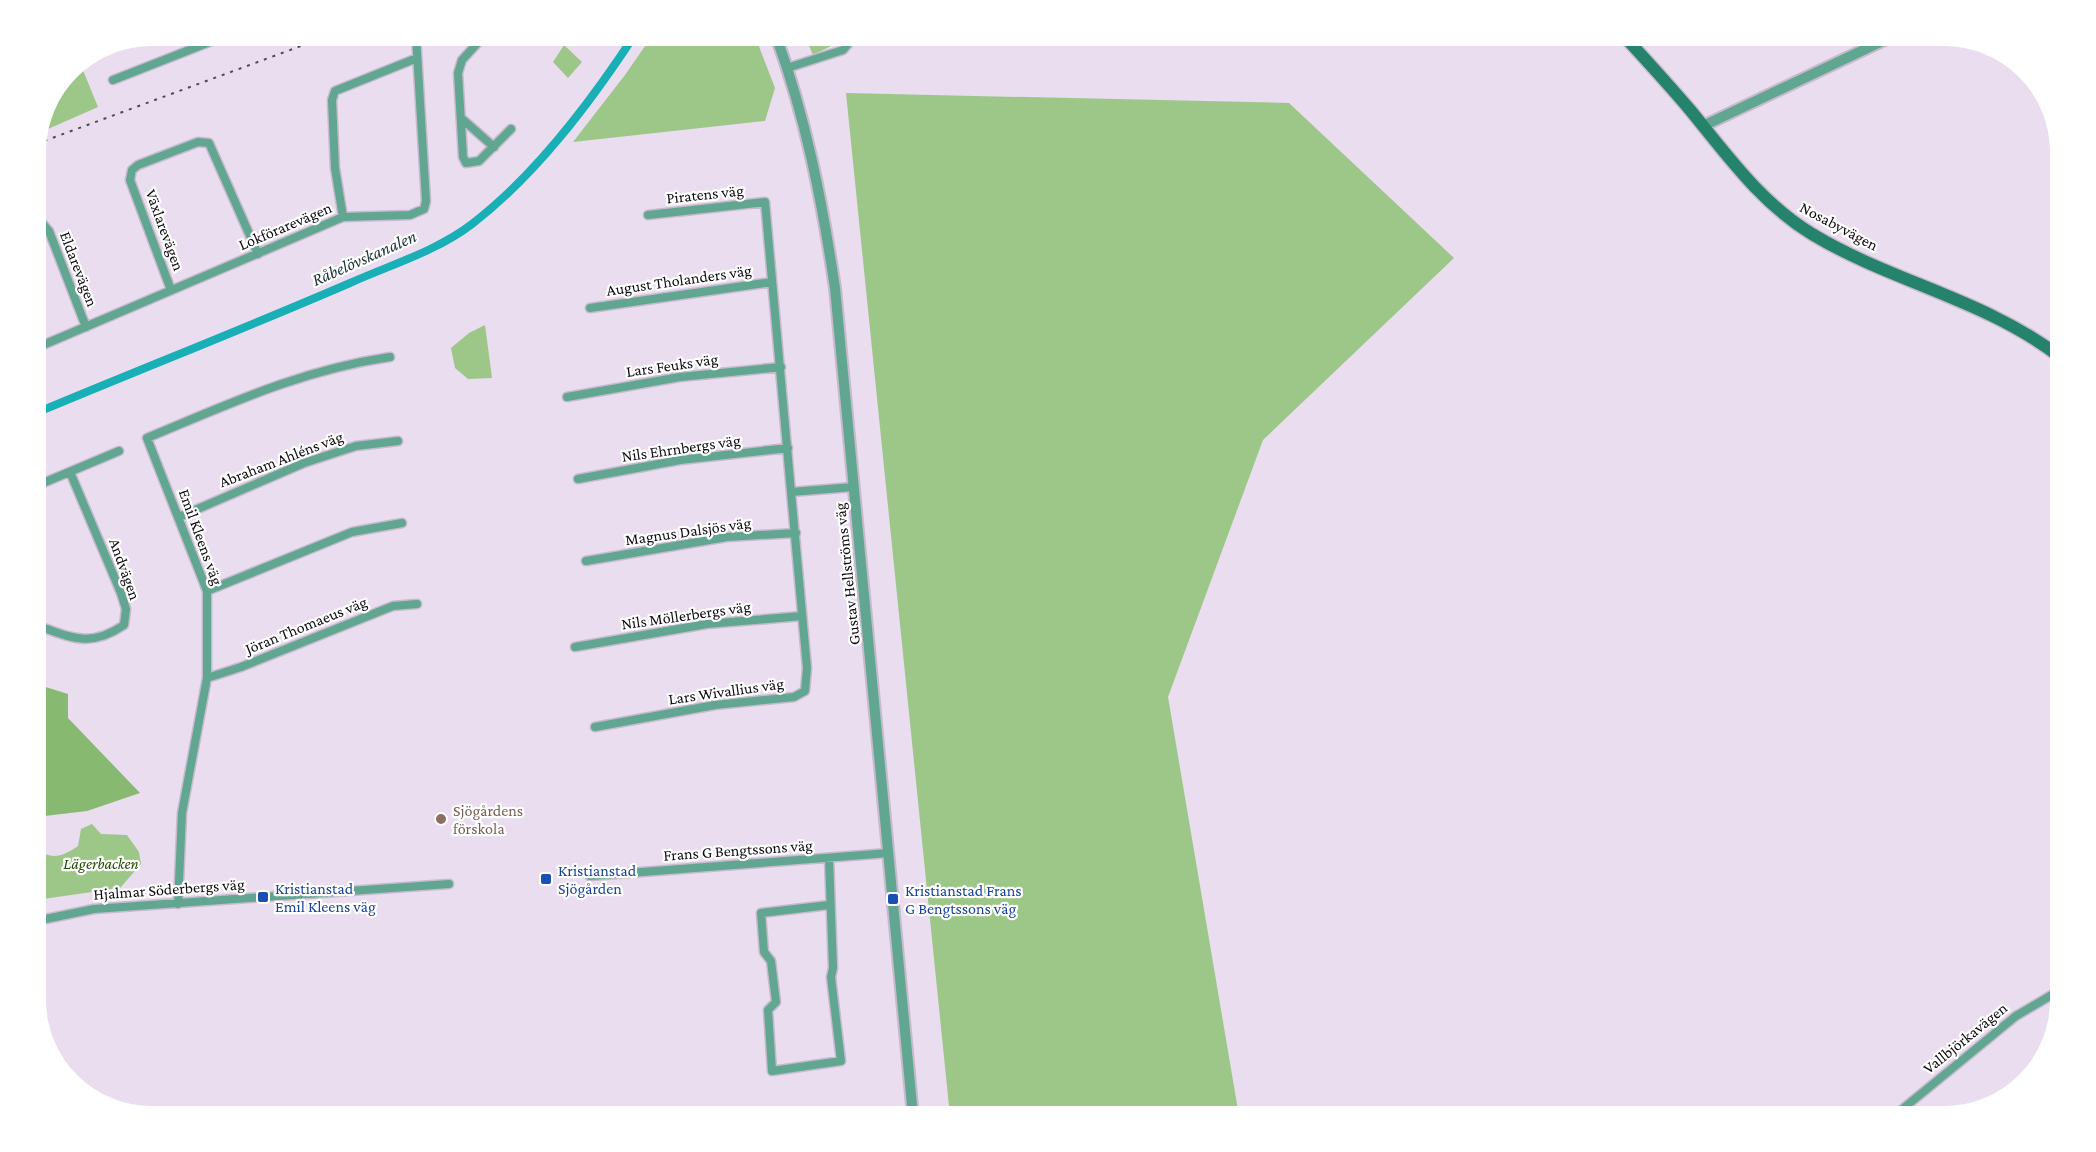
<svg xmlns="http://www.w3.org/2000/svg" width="2096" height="1152" font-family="'Crimson Pro',serif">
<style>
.green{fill:#9cc788}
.forest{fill:#88b970}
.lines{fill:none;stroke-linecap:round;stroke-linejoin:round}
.canal{stroke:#18afb6;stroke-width:8}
.minor-casing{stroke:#c6bbcb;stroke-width:11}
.tertiary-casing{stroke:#c6bbcb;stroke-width:14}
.secondary-casing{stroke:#c6bbcb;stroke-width:15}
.minor{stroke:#61a690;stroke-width:8}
.tertiary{stroke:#61a690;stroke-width:10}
.secondary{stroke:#25836b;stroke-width:12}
.rail{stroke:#504a53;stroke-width:2;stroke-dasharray:3 6;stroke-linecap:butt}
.education-dot{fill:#8d6e63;stroke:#fff;stroke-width:2}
.transit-dot{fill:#1a4fb4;stroke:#fff;stroke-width:2}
.labels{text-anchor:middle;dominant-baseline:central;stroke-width:4.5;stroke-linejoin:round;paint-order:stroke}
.street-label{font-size:16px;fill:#0f0b11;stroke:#fff}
.education-label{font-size:16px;fill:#785e54;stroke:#fff;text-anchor:start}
.park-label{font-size:16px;font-style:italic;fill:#224f00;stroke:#fff}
.transit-label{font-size:16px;fill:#164399;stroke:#fff;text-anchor:start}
.water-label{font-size:18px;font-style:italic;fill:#1e3436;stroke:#fff}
</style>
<rect width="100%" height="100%" fill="#e9ddef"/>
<path class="green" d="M652,36h103l20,52 -10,33 -192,21 52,-67z
M805,36h46l-38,19z
M564,45l18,17 -14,16 -15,-16z
M80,63l18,44 -59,26c6,-26 18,-54 41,-70z
M846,93l443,10 165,155 -191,182 -95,257 71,419h-289z
M485,325l7,53 -24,1 -13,-11 -4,-20 18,-15z
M92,824l9,10 26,1 12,17 2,12 -21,24 -84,12v-51c16,11 26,8 42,-3l3,-17z"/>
<path class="forest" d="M36,684l32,10v24l72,75 -53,18 -51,6z"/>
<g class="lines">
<path class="canal" d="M36,413c105,-44 210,-85 314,-130 40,-18 87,-32 122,-59 64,-49 118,-121 162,-188"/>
<defs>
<path id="minor" d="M484,36l-22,24 -4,13 5,84 3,6 13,-2 32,-32
M787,68l56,-18 12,-14
M113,80l112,-44
M461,118l33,29
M648,215l117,-13 26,290
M343,217l-8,-49 -3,-68 3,-9 82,-33
M36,223l7,1 6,7 37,96
M171,290l-41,-110 2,-10 6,-5 60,-23 11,1 49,111
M590,308l182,-26
M36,348l307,-131 67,-2 14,-6 2,-8 -10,-165
M567,397l113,-20 101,-10
M578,479l102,-19 108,-12
M36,486l83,-35
M179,517l125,-54 52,-17 42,-5
M586,561l141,-24 69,-4
M207,591l145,-59 50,-9
M36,625c36,13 54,23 88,0l2,-16 -5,-16 -51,-121
M575,647l132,-23 95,-8
M207,678l34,-11 152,-61 24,-2
M595,727l120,-22 79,-8 11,-6 2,-23 -16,-176 62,-5
M590,876l299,-23
M178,904l4,-91 25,-135v-87l-60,-153c82,-34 154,-68 243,-81
M829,905l-68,8 3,39 7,9 5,41 -8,8 4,61 69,-10 -10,-84 2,-9 -4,-110
M36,921l58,-12 355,-25
M1894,1116l122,-100 44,-26"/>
<path id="tertiary" d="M776,36c30,82 46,165 59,252l78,828
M1703,126l190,-90"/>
<path id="secondary" d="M1624,36c23,25 45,49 67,75 36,44 71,93 121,123 79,48 173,65 248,123"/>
</defs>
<use href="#minor" class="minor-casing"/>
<use href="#tertiary" class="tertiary-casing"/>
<use href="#secondary" class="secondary-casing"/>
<use href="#minor" class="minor"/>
<use href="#tertiary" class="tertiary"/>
<use href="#secondary" class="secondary"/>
<path class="rail" d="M36,144l292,-108"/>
</g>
<circle class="education-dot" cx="441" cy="819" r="6"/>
<g class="transit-dot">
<rect x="540" y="873" width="12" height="12" rx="3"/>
<rect x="257" y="891" width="12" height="12" rx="3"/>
<rect x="887" y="893" width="12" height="12" rx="3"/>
</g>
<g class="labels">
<g class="street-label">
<text transform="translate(705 194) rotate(-6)">Piratens väg</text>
<text transform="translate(285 226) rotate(-23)">Lokförarevägen</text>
<text transform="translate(1839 226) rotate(28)">Nosabyvägen</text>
<text transform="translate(165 230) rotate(70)">Växlarevägen</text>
<text transform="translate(79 269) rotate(69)">Eldarevägen</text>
<text transform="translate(679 280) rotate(-8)">August Tholanders väg</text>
<text transform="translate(672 365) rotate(-8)">Lars Feuks väg</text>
<text transform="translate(681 448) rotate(-8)">Nils Ehrnbergs väg</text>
<text transform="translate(281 459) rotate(-21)">Abraham Ahléns väg</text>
<text transform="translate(688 531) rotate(-8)">Magnus Dalsjös väg</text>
<text transform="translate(201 537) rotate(70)">Emil Kleens väg</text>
<text transform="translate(125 569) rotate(70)">Andvägen</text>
<text transform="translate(847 574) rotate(-96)">Gustav Hellströms väg</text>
<text transform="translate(686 615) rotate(-8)">Nils Möllerbergs väg</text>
<text transform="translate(306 625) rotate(-22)">Jöran Thomaeus väg</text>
<text transform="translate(726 691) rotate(-8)">Lars Wivallius väg</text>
<text transform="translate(738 850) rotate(-4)">Frans G Bengtssons väg</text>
<text transform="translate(169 889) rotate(-4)">Hjalmar Söderbergs väg</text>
<text transform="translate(1965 1038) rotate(-39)">Vallbjörkavägen</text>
</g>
<g class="education-label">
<text x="453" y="810">Sjögårdens<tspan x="453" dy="18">förskola</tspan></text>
</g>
<g class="park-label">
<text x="101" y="863">Lägerbacken</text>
</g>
<g class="transit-label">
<text x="558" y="870">Kristianstad<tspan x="558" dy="18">Sjögården</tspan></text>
<text x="275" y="888">Kristianstad<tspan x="275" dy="18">Emil Kleens väg</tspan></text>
<text x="905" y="890">Kristianstad Frans<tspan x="905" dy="18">G Bengtssons väg</tspan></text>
</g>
<g class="water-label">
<text transform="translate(364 258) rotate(-24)">Råbelövskanalen</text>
</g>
</g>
<path d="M0 0H2096V1152H0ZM152 46H1944A106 106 0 0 1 2050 152V1000A106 106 0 0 1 1944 1106H152A106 106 0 0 1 46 1000V152A106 106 0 0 1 152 46Z" fill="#fff" fill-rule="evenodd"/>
</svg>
